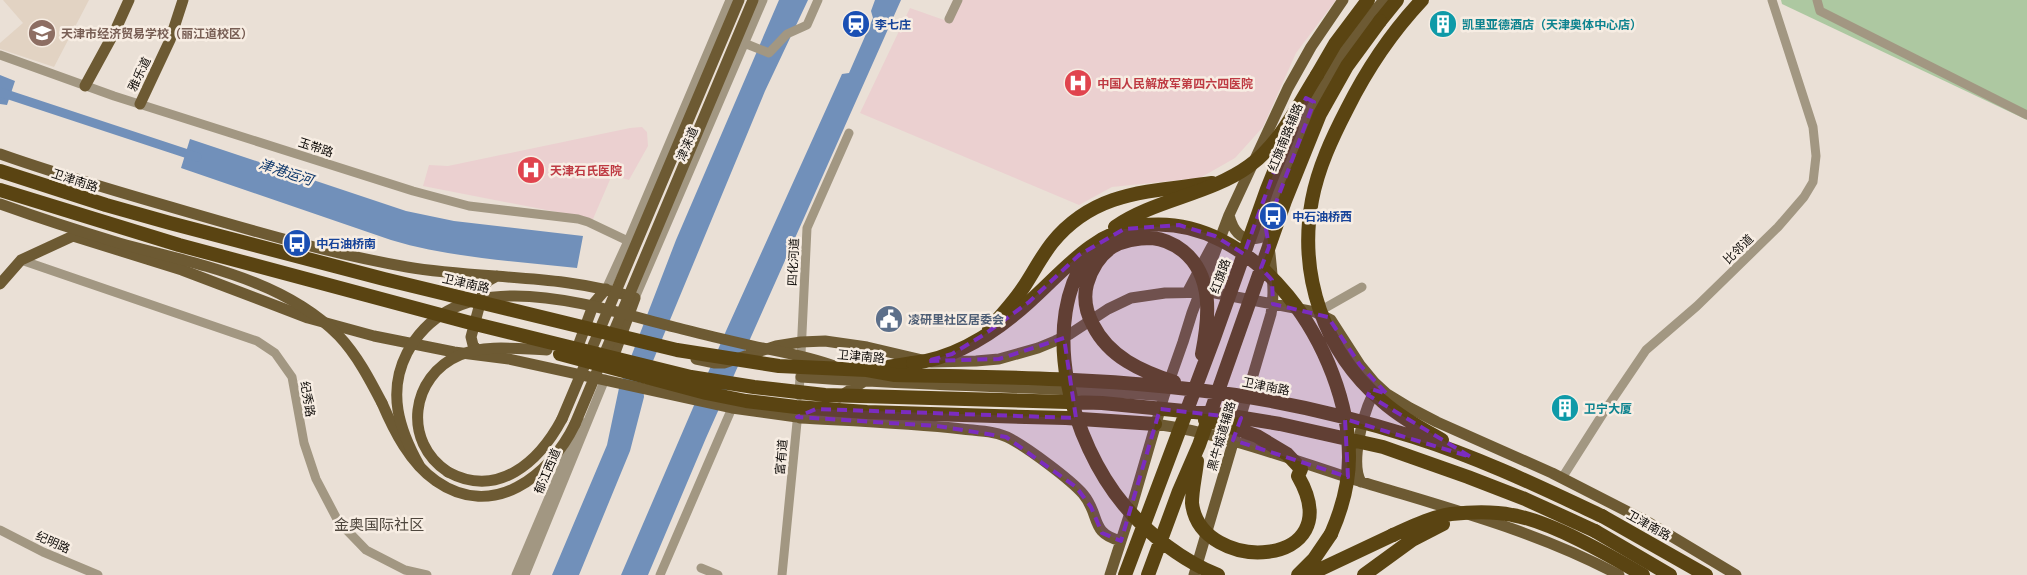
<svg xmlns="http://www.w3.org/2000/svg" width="2027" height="575" font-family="Mulish,'Noto Sans SC',sans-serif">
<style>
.built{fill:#e2d3c3}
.medical{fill:#ebd0d0}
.green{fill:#adc8a1}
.water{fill:#7190ba}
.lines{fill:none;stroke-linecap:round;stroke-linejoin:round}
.canal{stroke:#7190ba;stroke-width:9}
.minor{stroke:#a29782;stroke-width:9}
.major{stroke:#6d5a33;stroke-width:11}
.highway{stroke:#5a4412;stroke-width:14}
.major-bridge{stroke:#6d5a33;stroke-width:11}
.highway-bridge{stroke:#5a4412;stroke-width:14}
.marked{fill:#7b2cbf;fill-opacity:0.2;stroke:#7b2cbf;stroke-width:4;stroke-dasharray:10 6;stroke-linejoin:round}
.labels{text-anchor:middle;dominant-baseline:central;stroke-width:5;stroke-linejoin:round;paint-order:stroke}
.transit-label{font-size:12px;font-weight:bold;fill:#164399;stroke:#f7ede3;text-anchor:start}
.culture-label{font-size:12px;font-weight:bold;fill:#0d838f;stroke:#f7ede3;text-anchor:start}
.education-label{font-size:12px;font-weight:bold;fill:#785e54;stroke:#f7ede3;text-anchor:start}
.street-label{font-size:12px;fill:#0f0c09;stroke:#f7ede3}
.health-label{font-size:12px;font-weight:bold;fill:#be3a42;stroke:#f7ede3;text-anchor:start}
.service-label{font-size:12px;font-weight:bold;fill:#4e5e75;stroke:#f7ede3;text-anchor:start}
.water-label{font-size:14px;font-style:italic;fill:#0d376b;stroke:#f7ede3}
.quarter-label{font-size:15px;fill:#4e463d;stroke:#f7ede3}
</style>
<rect width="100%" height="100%" fill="#eae0d6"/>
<path class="built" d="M3,0h86l-35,67 -54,-18v-6l23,-20z"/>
<path class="medical" d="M953,0h383l-40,53 -33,74 -28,31 -35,20 -88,9 -33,18 -219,-92 50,-105 34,12z
M642,127l5,5 1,14 -19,34 -17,-5 -19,44 -170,-33 6,-21 19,1 182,-38z"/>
<path class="green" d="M1781,0h246v120l-245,-116z"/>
<path class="water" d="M779,0h29l-43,91 -122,294 1,12 -14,54 -51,124h-27l55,-130 12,-57 57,-148z
M875,0h26l-195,438 -58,137h-27l105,-244 116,-257 7,-1 24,-55 -2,-7z
M0,75l15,6 -8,24 -7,-1z
M190,139l216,72 48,10 129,15 -6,32c-62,-7 -126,-10 -186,-28l-210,-72z"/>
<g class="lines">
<path class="canal" d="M0,92l197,65"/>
<path class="minor" d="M1817,0l3,11 207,104
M949,19l9,-19
M744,43l25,10 18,-19 20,-9 11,-25
M0,55l114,41 299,95 56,15 109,13 10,3 40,19
M21,260l236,81 18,12 17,24 12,66 12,36 22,42 28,29 39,20 22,5
M606,289l22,-48 102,-241
M635,298l128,-298
M1325,308l37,-21
M799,396l8,-168 42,-95
M1562,478l42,-66 42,-62 51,-44 81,-79 26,-30 9,-15 3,-26 -3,-29 -41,-127
M0,530l43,22 55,23
M701,568l17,7
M516,575l65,-153
M525,575l80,-196
M660,575l72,-167
M782,575l16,-163"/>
<path class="major" d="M85,86l30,-55 14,-31
M140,104l30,-64 13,-40
M0,154c62,22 125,40 188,58 72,21 145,42 219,55 76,13 154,6 228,31l-25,68
M1229,215c4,16 12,27 30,23l7,-9
M0,284l21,-24 52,-24 109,34 126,48 66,18 80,16 55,7 223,49 65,9 21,-9
M1188,291l24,-45
M481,355l-8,-10 -2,-8 14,-52 3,-4 9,-5
M574,357l20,-54 12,-14
M696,359l19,4h9l52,-17 25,-4 24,-1 42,6 64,15 45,-1 23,-2 39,-11 17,-7 15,-7 38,-25 23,-11 34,-5 45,-1 105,20 16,8 29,45 14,17 13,12 23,14 27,14 115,51 94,48 90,54
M801,377c120,9 242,9 363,19
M839,397l24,-15
M382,403c12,28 28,60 54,78 57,40 114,-5 139,-57
M800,418c54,3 109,5 162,11 16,2 35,2 49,10 18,10 59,40 72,55 18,21 6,39 38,47
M1155,424c71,10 137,36 204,57 88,27 178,50 260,94
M448,472c50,27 91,-10 114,-53
M1361,482c-11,-19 2,-67 11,-86l9,-3
M1110,575l19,-59 35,-120 19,-54 9,-29 37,-98 59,-127 23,-41 32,-47
M1194,575l77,-261c4,-19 1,-40 -1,-60 -2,-13 -5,-23 -2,-36 17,-45 32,-92 56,-135 16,-30 38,-57 60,-83"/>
<path class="highway" d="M1380,21l17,-21
M1317,75l18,-31 33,-44
M989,329c12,-13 24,-26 34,-41 10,-15 18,-31 29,-45 43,-53 98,-51 160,-60
M869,370l44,-7
M1026,417l40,1 89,6
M1602,516l104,59
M1595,531l75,44
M1298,575l16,-16 17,-25
M1308,575l85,-40"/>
<path class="major-bridge" d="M0,204c39,14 79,27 119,39 75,21 163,35 220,93 18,19 31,44 43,67
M562,419l177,-419
M575,424l178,-424
M419,465c-20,-36 -32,-73 -12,-112 53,-100 197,-42 279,-23 23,6 45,11 67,16 28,6 54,10 81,20
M448,472c-46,-30 -38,-96 12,-117 26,-11 58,-6 87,-5"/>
<path class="highway-bridge" d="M1422,0c-31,33 -55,69 -75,109 -15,29 -29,59 -35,91 -14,75 12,152 70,201 18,16 39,27 60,39
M0,171l106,34 64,18 214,56 293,71 102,16 88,4 28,5c101,2 202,3 302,15 73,8 147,25 217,47 66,21 126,50 188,79
M0,190l179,55 288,77 224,55 63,10 71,8 277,8 123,12 55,9 103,23 85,30 57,22 70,32
M1115,227c41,-28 94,-32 134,-61 31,-22 49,-61 68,-91
M1091,251c-55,71 -19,192 33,254 25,30 59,56 94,70
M560,354l146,39 40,8 50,6 71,5 159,5
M913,363c43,-5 84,-32 116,-61 33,-29 63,-69 110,-76 117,-17 210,126 210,231 0,27 -7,52 -18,77
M1174,382c-33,-11 -65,-25 -81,-57 -7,-13 -10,-26 -6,-41 4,-14 12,-28 25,-37 12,-7 26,-9 40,-9 11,1 22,6 31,13 31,25 26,68 19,103
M1197,461c-1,13 -5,28 -5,42 8,72 160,67 106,-27l3,-7 -14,-15 -30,-18 -23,-8 -29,-8
M1393,535c18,-8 38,-18 58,-21 20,-2 41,-3 61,1 38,6 97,40 131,60
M1125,575l89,-237 53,-149 25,-62
M1148,575l31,-84 20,-46 86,-244 35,-87 27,-48 33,-45
M1364,575l48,-35 31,-16"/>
</g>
<path class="marked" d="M1306,98l8,4 -48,127 3,18 -8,21 11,12 1,24 55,13 32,48 27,29 -16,-5 -3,6 103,62 -126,-38 3,58 -115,-37 8,-22 -81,-9 -39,132 -19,-8 -11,-26 -15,-20 -70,-50 -69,-11 -140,-9 19,-8 260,9 -12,-80 -65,21 -72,2 25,-7 33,-20 44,-32 50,-47 45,-26 55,-4 36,11 29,18 42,-115z"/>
<defs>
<symbol id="station-disc" viewBox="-11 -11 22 22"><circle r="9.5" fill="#1a4fb4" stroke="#f7ede3"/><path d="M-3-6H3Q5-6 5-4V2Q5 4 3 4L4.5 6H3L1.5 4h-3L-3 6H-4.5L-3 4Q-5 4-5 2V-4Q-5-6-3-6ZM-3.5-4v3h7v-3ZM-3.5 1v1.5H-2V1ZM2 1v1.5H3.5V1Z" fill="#fff"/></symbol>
<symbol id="building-disc" viewBox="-11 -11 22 22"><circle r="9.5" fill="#0f9aa8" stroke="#f7ede3"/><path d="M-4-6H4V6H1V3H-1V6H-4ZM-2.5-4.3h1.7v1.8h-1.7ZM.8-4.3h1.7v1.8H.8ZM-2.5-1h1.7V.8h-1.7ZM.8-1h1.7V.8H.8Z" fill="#fff"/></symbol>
<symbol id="university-disc" viewBox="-11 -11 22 22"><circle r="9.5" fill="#8d6e63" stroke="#f7ede3"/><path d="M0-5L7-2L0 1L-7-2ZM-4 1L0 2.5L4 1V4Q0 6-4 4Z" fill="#fff"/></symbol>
<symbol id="hospital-disc" viewBox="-11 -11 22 22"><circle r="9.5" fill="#e0444e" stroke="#f7ede3"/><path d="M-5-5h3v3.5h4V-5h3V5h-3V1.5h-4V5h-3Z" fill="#fff"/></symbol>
<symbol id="bus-disc" viewBox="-11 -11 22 22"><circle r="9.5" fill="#1a4fb4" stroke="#f7ede3"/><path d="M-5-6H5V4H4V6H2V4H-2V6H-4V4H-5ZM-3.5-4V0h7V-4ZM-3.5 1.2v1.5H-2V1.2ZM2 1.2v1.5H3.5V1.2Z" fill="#fff"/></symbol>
<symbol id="civic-disc" viewBox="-11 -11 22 22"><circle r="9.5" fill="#5c6f8a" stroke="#f7ede3"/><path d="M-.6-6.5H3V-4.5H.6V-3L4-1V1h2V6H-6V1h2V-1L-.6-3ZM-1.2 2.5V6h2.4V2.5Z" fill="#fff"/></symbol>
</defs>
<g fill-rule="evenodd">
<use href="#station-disc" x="840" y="8" width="32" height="32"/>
<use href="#building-disc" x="1427" y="8" width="32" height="32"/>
<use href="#university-disc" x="26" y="17" width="32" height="32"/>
<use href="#hospital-disc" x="1062" y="67" width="32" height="32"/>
<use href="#hospital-disc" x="515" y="154" width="32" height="32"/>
<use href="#bus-disc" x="1257" y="200" width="32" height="32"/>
<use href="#bus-disc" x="281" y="227" width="32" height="32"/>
<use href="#civic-disc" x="873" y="303" width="32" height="32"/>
<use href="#building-disc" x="1549" y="392" width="32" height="32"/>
</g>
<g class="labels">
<g class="transit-label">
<text x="875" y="24">李七庄</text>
<text x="1292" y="216">中石油桥西</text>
<text x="316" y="243">中石油桥南</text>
</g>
<g class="culture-label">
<text x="1462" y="24">凯里亚德酒店（天津奥体中心店）</text>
<text x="1584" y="408">卫宁大厦</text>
</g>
<g class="education-label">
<text x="61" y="33">天津市经济贸易学校（丽江道校区）</text>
</g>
<g class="street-label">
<text transform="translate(139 74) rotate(-64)">雅乐道</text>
<text transform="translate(1285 137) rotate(-68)">红旗南路辅路</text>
<text transform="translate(687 144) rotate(-67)">津涞道</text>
<text transform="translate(316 147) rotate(18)">玉带路</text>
<text transform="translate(75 180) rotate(18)">卫津南路</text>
<text transform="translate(1738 249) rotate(-44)">比邻道</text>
<text transform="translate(793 262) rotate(-87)">四化河道</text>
<text transform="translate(1220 276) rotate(-70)">红旗路</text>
<text transform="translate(466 283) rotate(13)">卫津南路</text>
<text transform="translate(861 356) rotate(5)">卫津南路</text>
<text transform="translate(1266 386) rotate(11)">卫津南路</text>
<text transform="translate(308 399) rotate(80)">纪秀路</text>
<text transform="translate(1221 436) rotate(-74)">黑牛城道辅路</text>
<text transform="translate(781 457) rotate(-85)">富有道</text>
<text transform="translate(547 471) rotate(-67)">郁江西道</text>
<text transform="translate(1649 525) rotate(29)">卫津南路</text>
<text transform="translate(53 542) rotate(24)">纪明路</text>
</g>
<g class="health-label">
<text x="1097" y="83">中国人民解放军第四六四医院</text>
<text x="550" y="170">天津石氏医院</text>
</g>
<g class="service-label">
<text x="908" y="319">凌研里社区居委会</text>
</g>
<g class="water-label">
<text transform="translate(286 172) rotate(18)">津港运河</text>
</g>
<g class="quarter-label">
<text x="379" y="524">金奥国际社区</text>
</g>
</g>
</svg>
